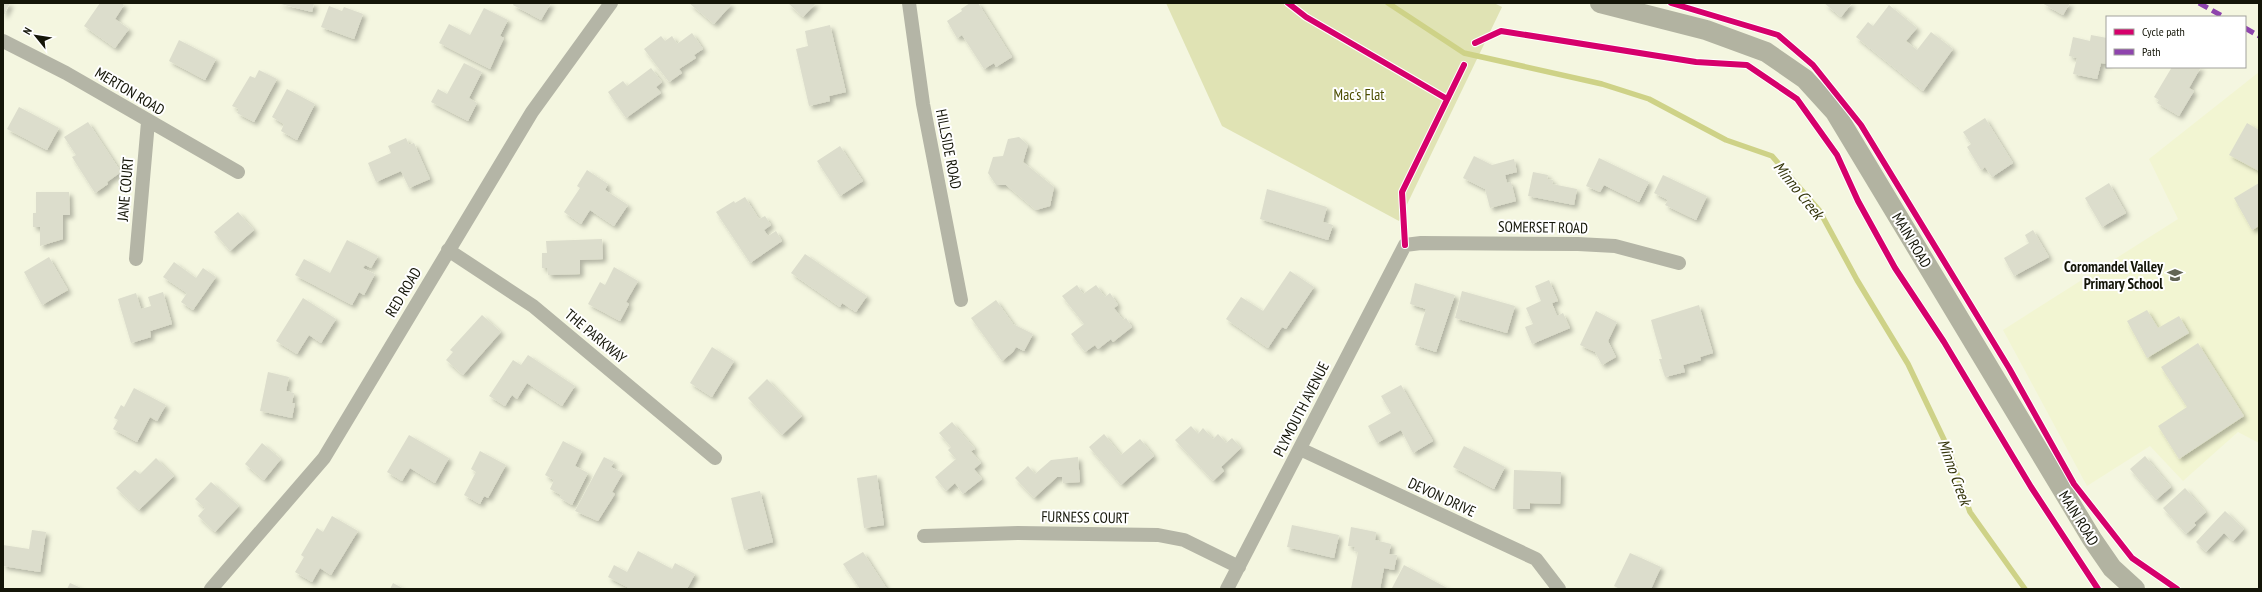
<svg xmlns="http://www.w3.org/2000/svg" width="2262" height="592" font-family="'PT Sans Narrow',sans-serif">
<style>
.built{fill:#f2f5d2}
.green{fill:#e0e3b4}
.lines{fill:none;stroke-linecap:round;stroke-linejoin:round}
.stream{stroke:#ced287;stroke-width:5.5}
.building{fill:#dcddcc;filter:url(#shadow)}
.minor{stroke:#b4b5a6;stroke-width:14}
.secondary{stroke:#b2b3a1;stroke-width:20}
.quiet{stroke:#8e44ad;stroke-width:5;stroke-dasharray:10 5;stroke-linecap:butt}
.cycleway-casing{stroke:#fff;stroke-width:8}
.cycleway{stroke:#d6006c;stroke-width:6}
.labels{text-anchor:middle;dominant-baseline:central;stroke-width:4;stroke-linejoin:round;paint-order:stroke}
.street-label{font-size:15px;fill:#141508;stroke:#fff}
.park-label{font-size:15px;fill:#4c4d00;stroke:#fff}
.poi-label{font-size:15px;font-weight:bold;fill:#141508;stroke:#fff;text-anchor:end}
.water-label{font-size:16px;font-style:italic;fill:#34350b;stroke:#fff}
</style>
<defs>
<filter id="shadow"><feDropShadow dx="3.5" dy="3.5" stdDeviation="2" flood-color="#0004"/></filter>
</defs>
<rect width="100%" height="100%" fill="#f4f6e0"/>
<path class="built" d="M2259,72v371l-21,-11 -55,49 -33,-35 -63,40 -84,-156 175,-111 -29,-60z"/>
<path class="green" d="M1166,3h328l8,4 -103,214 -177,-95z"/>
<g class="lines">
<path class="stream" d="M1388,3l76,50 138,31 47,15 77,41 46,16 47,54 38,70 51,84 40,84 22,64 55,77"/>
</g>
<path class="building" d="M3,3h7l-6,12 -1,-1z
M100,3h21l3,2 -9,14 14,10 -14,19 -31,-22z
M277,3h37l-2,9z
M514,3h37l-10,17 -28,-15z
M689,3h40l2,2 -17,19z
M788,3h28l-13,14z
M970,3h8l34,54 -16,10 -2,-4 -10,6 -22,-34 -5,3 -10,-17 15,-10 -1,-2z
M1824,3h28l-11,14z
M2042,3h28l-7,12z
M1889,5l28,23 -11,13 11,9 14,-18 22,17 -30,42 -67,-54 12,-15 5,4z
M329,6l13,5 2,-4 19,7 -9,25 -33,-12z
M484,8l24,12 -8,16 4,2 -14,31 -51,-26 10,-19 21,11z
M830,25l16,67 -17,4 1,5 -21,5 -13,-57 12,-3 -3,-15z
M692,33l11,16 -9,6 2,3 -17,11 3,4 -13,9 -25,-33 17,-13 4,5 7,-5 5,8z
M2091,35l16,3v26l-6,-1 -4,16 -24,-5 4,-16 -8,-2 4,-19 17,4z
M179,40l37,19 -11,21 -36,-19z
M464,63l18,9 -13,26 8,5 -9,18 -37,-19 7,-13 9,5z
M2172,67h29l-12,21 5,3 -15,25 -22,-13 2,-3 -5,-3z
M651,68l11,14 -6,5 5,6 -35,25 -18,-26 15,-11 4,5z
M259,70l18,9 -23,43 -17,-9 2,-4 -7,-3 18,-30 5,2z
M287,89l28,15 -18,36 -16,-9 3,-7 -12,-7z
M19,107l40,21 -12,22 -40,-21z
M1985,118l28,45 -21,14 -7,-10 -4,3 -14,-23 4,-3 -8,-12z
M88,122l33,50 -14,10 1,2 -13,9 -23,-36 4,-2 -12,-18z
M2247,123l12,7v41l-30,-16z
M1019,137l9,8 -5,17 31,25 -4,19 -14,4 -30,-25h-10l-8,-12 5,-16 10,-1 5,-17z
M406,138l3,7 5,-2 16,36 -21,9 -8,-17 -25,11 -8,-19 23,-10 -3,-7z
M840,146l23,35 -23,15 -23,-35z
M1474,156l18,9 22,-6 3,13 -12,3 2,8 4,-1 5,19 -26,7 -5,-19 -22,-11z
M1599,158l50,24 -10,20 -35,-17 -4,7 -14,-6z
M587,170l21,14 -3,6 23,15 -14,21 -24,-16 -9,14 -17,-12 16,-24 -3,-2z
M1533,172l15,3 -1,4 6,1 -1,4 25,5 -3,16 -46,-9z
M1663,175l44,21 -11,24 -31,-15 3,-5 -14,-7z
M2109,183l17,30 -24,14 -17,-29z
M2259,183v43l-7,4 -18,-32z
M1267,189l60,18 -4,15 10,3 -5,15 -68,-21z
M36,192h33l1,23h-7v24l-23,7v-19h-7v-14h3z
M745,197l14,22 6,-3 6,9 -7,5 4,6 8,-5 6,10 -32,22 -34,-51 18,-11 1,2z
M238,212l16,18 -24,21 -16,-19z
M2033,230l16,27 -35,19 -10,-18 25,-15 -4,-8z
M602,239l1,20 -23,1v14l-32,1 -1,-7h-5v-15h5l-1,-12z
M347,240l31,16 -7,12 -6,-3 -2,3 12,6 -11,21 -5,-3 -7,13 -57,-30 9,-16 26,14z
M805,254l62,42 -11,16 -14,-9 -2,4 -49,-34z
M49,257l19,33 -26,15 -18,-33z
M174,262l22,16 7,-10 13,9 -23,33 -12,-8 6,-9 -24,-16z
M614,267l24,14 -12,21 3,2 -9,17 -32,-17 12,-22 5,3z
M1290,271l24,16 -28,42 -4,-2 -14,21 -42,-29 15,-22 22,14z
M1549,280l9,21 -6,2 5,13 6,-3 7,15 -38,16 -7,-17 8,-3 -7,-16 15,-7 -6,-15z
M1415,283l40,12 -19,57 -21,-7 11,-36 -16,-5z
M1077,285l6,9 13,-9 9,12 5,-4 8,12 -4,3 9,12 3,-2 6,9 -19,15 -2,-3 -13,10 -3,-4 -10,7 -14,-18 13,-10 -22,-28z
M1462,291l53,15 -8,27 -52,-15z
M163,292l9,32 -22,7 1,6 -20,6 -13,-44 18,-6 5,16 10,-3 -3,-9z
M303,298l33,21 -15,24 -12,-8 -12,19 -21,-13z
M996,300l17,24 20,10 -9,17 -8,-4 -3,5 -11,9 -31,-43z
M1699,305l14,48 -13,4 1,3 -18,5 2,7 -20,5 -6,-18h3l-11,-39z
M2147,310l11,18 21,-12 10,17 -42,25 -20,-37z
M1596,311l21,11 -9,19 8,16 -14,8 -7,-13 -15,-7z
M482,315l19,17 -38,43 -17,-15 7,-8 -3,-2z
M2198,343l46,73 -65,43 -21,-33 29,-19 -26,-40z
M712,347l22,14 -22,36 -22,-14z
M528,355l47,31 -13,20 -35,-23 -10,16 -5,-4 -7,11 -16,-10 24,-36 8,5z
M268,372l21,5 -3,14 8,2 -2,10h3l-3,15 -32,-7z
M767,379l35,37 -20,19 -34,-37z
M1401,385l32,56 -20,12 -12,-23 -24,13 -9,-17 23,-13 -10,-17z
M134,388l32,17 -9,16 -7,-4 -13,25 -24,-13 5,-9 -4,-2 7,-13 3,2z
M952,422l23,27 -4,2 10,12 -7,6 8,10 -19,15 -8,-11 -9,8 -11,-14 21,-18 -8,-9 3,-3 -12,-14z
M1191,426l7,8 5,-6 10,11 5,-5 8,9 6,-5 9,10 -20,19 3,4 -11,10 -38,-41z
M1104,434l17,21 19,-16 14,17 -33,29 -32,-38z
M409,435l40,23 -14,25 -25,-15 -8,13 -15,-9z
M563,441l19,10 -7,15 13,7 -16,32 -12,-7 1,-3 -11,-6 4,-9 -9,-5z
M262,443l19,16 -17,21 -19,-16z
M1464,446l41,21 -11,22 -41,-22z
M480,451l26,14 -18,33 -4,-2 -4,8 -16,-9 12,-23 -5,-3z
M2145,456l26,31 -15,13 -26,-31z
M604,457l10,5 -3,5 12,6 -11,19 3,2 -17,27 -23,-10z
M1078,457l2,25 -17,1 -1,-6h-5l-23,21 -19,-20 13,-12 7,8 16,-14z
M156,458l18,18 -35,34 -23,-22 19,-18 5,4z
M1514,470l47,2 -1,32 -30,-1v6h-17z
M877,475l7,50 -20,3 -7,-50z
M211,482l28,24 -24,26 -17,-16 7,-8 -10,-9z
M2185,488l21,24 -12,11 2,2 -10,9 -23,-26z
M760,491l13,51 -29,8 -13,-52z
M2225,511l19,18 -11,12 -9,-8 -18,19 -10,-10z
M332,516l26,15 -27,44 -11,-7 -8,14 -17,-10 9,-15 -3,-2 16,-27 6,4z
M1292,525l47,10 -5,23 -47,-11z
M1351,527l25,5 -1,8 16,4 -2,10 8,1 -3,15 -10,-2 -4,21h-29l7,-37 -4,-1 1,-4 -7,-1z
M32,530l14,2 -6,40 -37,-6v-21l26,4z
M638,551l34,18 3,-6 20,11 -8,15h-56l-23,-12 6,-12 13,7z
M863,552l24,37h-27l-17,-25z
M1630,553l31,14 -10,22h-31l-6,-3z
M1404,565l45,24h-56l-1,-1z
M70,583l11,5 -1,1h-13z
M393,583l11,6h-14z"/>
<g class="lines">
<path class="minor" d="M909,3l14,101 38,196
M3,41l63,32 172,99
M448,250l85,56 182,152
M136,259l12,-137
M1300,449l236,110 23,30
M924,536l94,-3 140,2 26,5 55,27
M211,589l113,-131 208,-346 79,-109
M1227,589l178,-344 16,-2 157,1 37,2 64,17"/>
<path class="secondary" d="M1600,3l106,27 60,22 39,27 30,33 257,427 20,29 23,21"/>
<path class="quiet" d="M2199,3l25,14
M2245,28l14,8"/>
<defs>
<path id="cycleway" d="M1288,3l18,14 141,82
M1671,3l107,32 35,30 48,60 148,243 65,116 58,74 45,31
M1475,43l26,-12 195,31 51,3 50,34 40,56 21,46 37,67 49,74 87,145 67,102
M1405,245l-3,-53 62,-127"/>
</defs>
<use href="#cycleway" class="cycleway-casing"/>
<use href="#cycleway" class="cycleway"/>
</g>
<defs>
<symbol id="school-bare" viewBox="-9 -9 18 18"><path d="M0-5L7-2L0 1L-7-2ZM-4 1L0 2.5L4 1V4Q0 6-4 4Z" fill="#626454" stroke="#fff" stroke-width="2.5" paint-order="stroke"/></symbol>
</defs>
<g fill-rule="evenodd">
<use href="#school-bare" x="2164" y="264" width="22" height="22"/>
</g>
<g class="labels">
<g class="street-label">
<text transform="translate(130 91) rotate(31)">MERTON ROAD</text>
<text transform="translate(949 149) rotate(79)">HILLSIDE ROAD</text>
<text transform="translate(125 189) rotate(-85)">JANE COURT</text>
<text transform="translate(1543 227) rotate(1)">SOMERSET ROAD</text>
<text transform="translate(1912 240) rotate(59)">MAIN ROAD</text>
<text transform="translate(403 292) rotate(-59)">RED ROAD</text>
<text transform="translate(596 336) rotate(40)">THE PARKWAY</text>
<text transform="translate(1301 409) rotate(-63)">PLYMOUTH AVENUE</text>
<text transform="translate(1442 497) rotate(25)">DEVON DRIVE</text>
<text transform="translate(1085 517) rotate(1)">FURNESS COURT</text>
<text transform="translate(2079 518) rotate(58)">MAIN ROAD</text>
</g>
<g class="park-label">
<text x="1359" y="94">Mac's Flat</text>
</g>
<g class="poi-label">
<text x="2163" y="266">Coromandel Valley<tspan x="2163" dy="17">Primary School</tspan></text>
</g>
<g class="water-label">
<text transform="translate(1799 190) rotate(51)">Minno Creek</text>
<text transform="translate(1955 472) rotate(70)">Minno Creek</text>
</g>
</g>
<rect width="2262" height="592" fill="none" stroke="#141508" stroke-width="8"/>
<rect x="2106" y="16" width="140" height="52" fill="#ffffff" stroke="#a1a19c"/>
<rect x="2114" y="29" width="20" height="6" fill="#d6006c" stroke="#a1a19c"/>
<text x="2142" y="36" font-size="12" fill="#141508">Cycle path</text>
<rect x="2114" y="49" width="20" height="6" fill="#8e44ad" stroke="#a1a19c"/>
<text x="2142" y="56" font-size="12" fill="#141508">Path</text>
<g transform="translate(36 36) rotate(300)" stroke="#ffffff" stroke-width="3" paint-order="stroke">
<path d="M0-3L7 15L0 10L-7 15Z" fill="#141508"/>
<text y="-6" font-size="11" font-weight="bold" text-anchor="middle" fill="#141508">N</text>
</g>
</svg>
